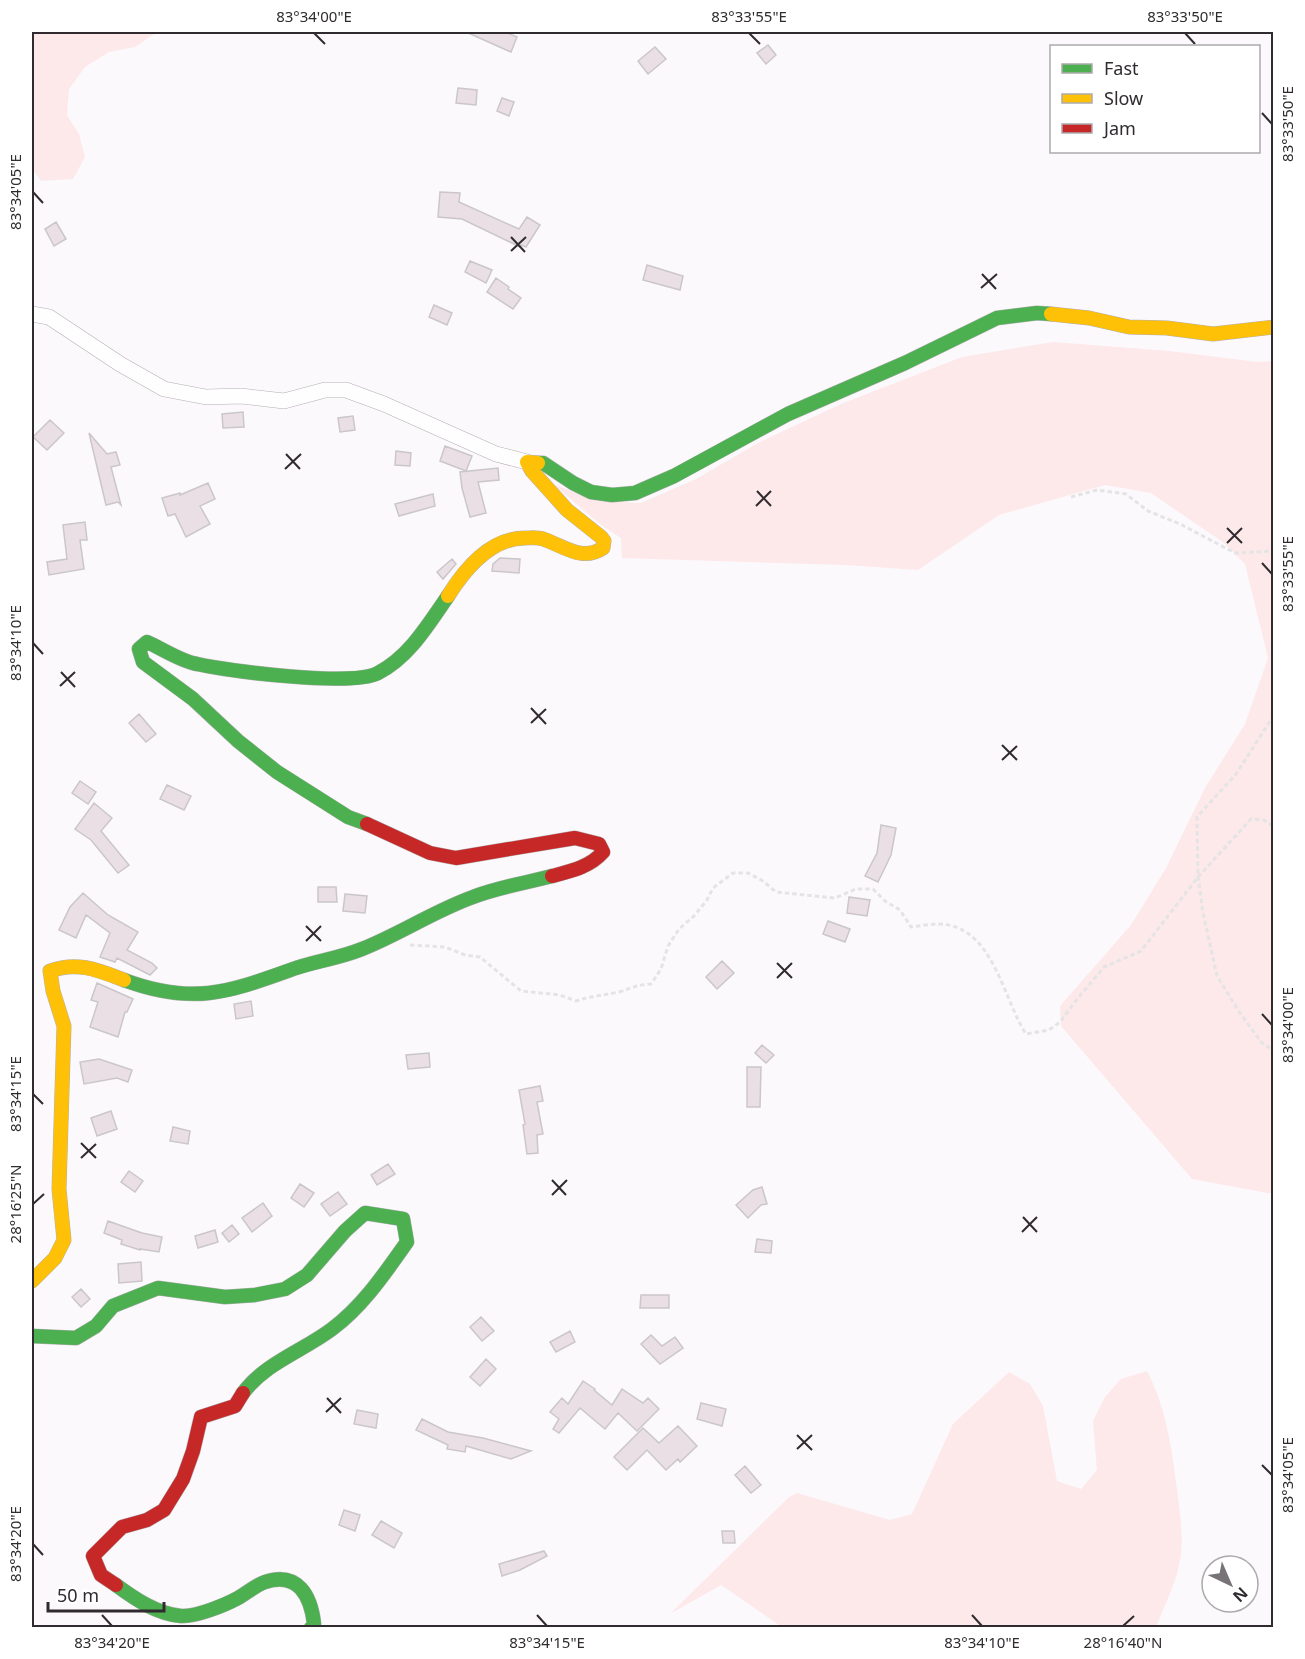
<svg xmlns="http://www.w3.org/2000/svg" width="1305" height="1659" font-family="'Noto Sans',sans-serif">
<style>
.green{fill:#fde8ea}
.building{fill:#eadfe5;stroke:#cac6c9;stroke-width:1.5}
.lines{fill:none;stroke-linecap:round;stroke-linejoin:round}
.street-casing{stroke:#b3b0b3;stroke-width:16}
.fast-casing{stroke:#b3b0b3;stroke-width:15}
.slow-casing{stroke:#b3b0b3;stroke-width:15}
.jam-casing{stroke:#b3b0b3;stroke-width:15}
.path{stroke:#e4e4e4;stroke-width:3;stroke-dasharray:4.5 3;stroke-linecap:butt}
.street{stroke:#fffeff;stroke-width:15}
.fast{stroke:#4caf50;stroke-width:14}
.slow{stroke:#ffc107;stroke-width:14}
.jam{stroke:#c62828;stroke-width:14}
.ticks{fill:none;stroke:#2f2b2f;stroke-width:2}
.neatline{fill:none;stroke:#2f2b2f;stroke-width:2}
.ticks-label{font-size:15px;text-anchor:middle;fill:#2f2b2f}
</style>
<rect width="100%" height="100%" fill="#fcf9fd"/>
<path class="green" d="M33,32h124l-22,15 -26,5 -24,15 -16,22 -2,26 12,19 6,23 -12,22 -32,2 -9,-13v-133z
M1053,342l116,9 89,11 15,-1v833l-81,-15 -131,-153 -1,-20 71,-81 35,-57 39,-80 40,-64 23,-66 -23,-94 -21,-21 -73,-50 -46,-8 -106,30 -81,55 -72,-5 -224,-7 -1,-20 -20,-13 -48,-41 45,17 43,2 55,-24 62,-36 83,-39 121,-47z
M1147,1371c19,37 25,77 30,119 3,21 6,42 4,64 -3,25 -16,50 -25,73h-374l-61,-42 -51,29 118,-116 9,-5 93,27 22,-6 41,-90 56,-52 21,12 13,22 14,75 24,8 16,-19 -4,-49 12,-24 16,-18z"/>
<path class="building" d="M466,32h39l12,5 -6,15z
M768,45l8,10 -10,9 -9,-11z
M655,47l11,12 -18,15 -10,-13z
M458,88l19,2 -1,15 -20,-2z
M502,98l12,4 -5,14 -12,-5z
M440,192l20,1 -1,9 60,27 8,-12 13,8 -14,22 -5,-2 -1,2 -58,-28 -24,-2z
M56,222l10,17 -12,7 -9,-17z
M470,261l22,9 -6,13 -21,-11z
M647,265l36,11 -3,14 -37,-10z
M496,278l13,9 -1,2 13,9 -8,11 -26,-17z
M434,305l18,8 -5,12 -18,-8z
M243,412l1,15 -21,1 -1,-14z
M353,416l2,14 -15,2 -2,-14z
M50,420l14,13 -17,17 -14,-13z
M89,433l18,21 9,-2 4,13 -9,2 10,38 -3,-3 -12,3z
M445,446l27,10 -6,15 -26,-10z
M396,451l15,2 -1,13 -15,-1z
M498,468l1,12 -21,2 8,31 -16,4 -8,-29 -2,-16z
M208,483l7,16 -15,7 10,18 -24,13 -11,-23 -7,2 -6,-18 18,-5v2z
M433,494l2,12 -36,10 -4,-12z
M85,522l2,18h-7l4,29 -35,6 -2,-13 20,-3 -4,-34z
M500,558l20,1 -1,14 -27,-2 1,-7z
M452,559l4,5 -13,15 -6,-7z
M139,714l17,20 -10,8 -17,-19z
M80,781l16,11 -8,12 -16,-11z
M167,785l24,11 -7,14 -24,-11z
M94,803l18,15 -11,13 28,34 -11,8 -27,-33 -16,-11z
M881,825l15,3 -5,27 -13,27 -13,-6 12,-23z
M318,887h18l1,15h-19z
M83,893l25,22 30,17 -11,18 25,13 5,5 -7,7 -33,-17 -2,4 -15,-5 10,-24 -24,-18 -10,23 -17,-8 11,-23z
M345,894l22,2 -2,17 -22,-2z
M849,897l21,3 -3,16 -20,-3z
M828,921l22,8 -5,13 -22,-8z
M722,961l12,12 -17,16 -11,-12z
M97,983l36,16 -6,13h-2l-7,25 -28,-10 8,-25 -7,-2z
M251,1001l2,15 -17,3 -2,-15z
M762,1045l12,10 -8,8 -11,-10z
M429,1053l1,14 -22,2 -2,-14z
M99,1059l33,11 -4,12 -11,-4 -33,6 -4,-22z
M747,1067h14l-1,40h-13z
M540,1086l3,15 -6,1 6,32 -6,1 1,18 -11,1 -4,-29 2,-1 -6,-34z
M111,1111l6,18 -20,7 -6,-18z
M173,1127l17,4 -2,13 -18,-3z
M388,1164l7,10 -18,11 -6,-10z
M129,1171l14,10 -8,11 -14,-10z
M300,1184l14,9 -10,14 -13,-9z
M762,1187l5,17 -6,1 -13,13 -12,-13 17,-15z
M338,1192l9,12 -17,12 -9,-12z
M263,1203l9,13 -20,16 -10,-14z
M108,1221l34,12 20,4 -3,15 -19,-3v1l-19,-6 1,-4 -18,-7z
M232,1225l7,9 -10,8 -7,-9z
M215,1230l3,12 -20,6 -3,-12z
M757,1239l15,2 -1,12 -16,-1z
M141,1262l1,19 -23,2 -1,-19z
M81,1289l9,10 -9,8 -9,-10z
M641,1295h28v13h-29z
M481,1317l13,14 -12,10 -12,-14z
M570,1331l5,11 -19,10 -6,-10z
M651,1335l11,11 13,-9 8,11 -23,16 -19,-20z
M486,1359l10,10 -16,17 -10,-9z
M583,1381l12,8 -1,1 18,15 10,-16 21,14 5,-5 11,11 -22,22 -19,-18 -13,16 -25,-21 -21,25 -6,-4 6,-10 -9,-7 12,-14 6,6z
M701,1403l25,6 -4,17 -25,-7z
M357,1410l21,4 -2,14 -22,-4z
M422,1419l26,13 35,6 48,13 -20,8 -45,-13 -1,6 -18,-3 1,-4 -32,-15z
M678,1426l19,20 -17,16 -2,-3 -12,11 -19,-20 -20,20 -13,-13 29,-29 16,15z
M745,1466l16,19 -10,8 -16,-18z
M344,1510l16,5 -5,16 -16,-6z
M381,1521l21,12 -8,15 -22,-13z
M722,1531h12l1,12h-12z
M544,1551l3,5 -27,14 -18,6 -3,-12z"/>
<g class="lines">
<defs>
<path id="street" d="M32,314l17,3 71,47 44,25 42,8 35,-1 43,5 41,-11h21l38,14 112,50 31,8"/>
<path id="fast" d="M538,463h5l30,20 18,9 21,3 23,-2 39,-17 114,-62 117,-51 92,-45 40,-5 14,1
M367,824l-19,-7 -71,-45 -39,-31 -45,-42 -50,-37 -4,-13 8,-7c16,7 33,19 50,22 32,7 155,23 181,9 31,-16 50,-48 70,-77
M124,980c70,26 105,12 172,-12 21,-7 44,-10 66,-19 38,-15 72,-38 111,-52 26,-10 53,-14 79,-21
M32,1336l44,2 20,-12 17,-20 45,-18 67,9 30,-2 30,-6 22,-14 38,-44 20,-18 38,6 4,23c-22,31 -44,64 -75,87 -29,22 -67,34 -89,64
M116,1585c19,14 41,29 65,31 15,1 44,-11 57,-18 9,-5 18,-13 27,-16 33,-11 46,14 49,42l-3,4"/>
<path id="slow" d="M1051,314l38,4 40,9 38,1 46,6 61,-7
M448,596c17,-27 42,-58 77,-58 6,0 13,-1 18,1 21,7 39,23 60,9l1,-7 -3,-4 -34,-27 -35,-39 -5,-9 11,1
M32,1281l23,-23 9,-18 -5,-51 5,-163 -11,-35 -3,-20c27,-10 48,-1 74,9"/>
<path id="jam" d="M367,824l63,29 26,5 119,-20 24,6 4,8c-13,15 -32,19 -51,24
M116,1585l-15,-10 -8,-19 29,-29 25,-7 17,-10 19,-31 10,-28 8,-34 34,-11 8,-13"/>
</defs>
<use href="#street" class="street-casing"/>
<use href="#fast" class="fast-casing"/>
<use href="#slow" class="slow-casing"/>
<use href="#jam" class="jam-casing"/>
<path class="path" d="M1071,497l26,-7 29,4 22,17 32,13 55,29 39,-2
M1274,715l-38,59 -39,43 1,60 5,36 14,63 23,37 22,30 12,8
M410,945l35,2 20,8 15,2 41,34 39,4 16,6c15,-5 28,-6 43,-9 13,-4 17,-7 32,-8l10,-15 7,-23 11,-17 15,-13 13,-16 6,-12 20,-15h15l15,8 13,11 59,6 21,-9h17l12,12 15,9 11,17c9,-1 19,-3 28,-3 54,1 64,75 87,110l23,-4 11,-8 18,-24 26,-31 37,-16 57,-74 53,-58 13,1 10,7"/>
<use href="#street" class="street"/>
<use href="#fast" class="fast"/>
<use href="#slow" class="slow"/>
<use href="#jam" class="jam"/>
</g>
<path class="ticks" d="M314,33l11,11M749,33l11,11M1185,33l10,11M1262,113l10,11M33,192l10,11M511,237l14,15M511,251l15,-14M982,274l14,15M981,288l16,-14M286,454l14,15M285,469l16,-15M757,491l14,15M756,506l15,-15M1227,528l15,15M1227,543l15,-15M1262,563l10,11M33,643l10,11M61,672l14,15M60,686l15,-14M531,708l15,16M531,723l15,-14M1002,745l15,15M1002,760l15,-14M306,926l15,15M306,941l15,-15M777,963l15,15M777,978l15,-15M1262,1014l10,11M33,1094l10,10M81,1143l15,15M81,1158l15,-14M552,1180l14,15M552,1195l15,-15M33,1204l11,-10M1023,1217l14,15M1022,1232l15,-15M327,1398l14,15M326,1412l15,-14M797,1435l15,15M797,1449l15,-14M1262,1465l10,10M33,1544l10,11M102,1615l10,11M537,1615l10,11M972,1615l10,11M1123,1626l11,-10"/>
<rect width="1305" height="1659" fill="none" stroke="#ffffff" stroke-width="66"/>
<rect x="1050" y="45" width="210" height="108" fill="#ffffff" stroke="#acaaac" stroke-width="1.5"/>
<rect x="1062" y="64" width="30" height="9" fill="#4caf50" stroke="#acaaac" stroke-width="1.5"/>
<text x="1104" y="75" font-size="18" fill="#2f2b2f">Fast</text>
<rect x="1062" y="94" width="30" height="9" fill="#ffc107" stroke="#acaaac" stroke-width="1.5"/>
<text x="1104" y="105" font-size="18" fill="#2f2b2f">Slow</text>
<rect x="1062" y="124" width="30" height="9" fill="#c62828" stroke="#acaaac" stroke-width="1.5"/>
<text x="1104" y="135" font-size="18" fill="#2f2b2f">Jam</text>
<g transform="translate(1230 1584) rotate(136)"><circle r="28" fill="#ffffff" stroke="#acaaac" stroke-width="1.5"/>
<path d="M0-4.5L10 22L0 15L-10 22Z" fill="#777377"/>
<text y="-9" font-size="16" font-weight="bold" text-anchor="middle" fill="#2f2b2f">N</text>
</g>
<path d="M48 1602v9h116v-9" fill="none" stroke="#2f2b2f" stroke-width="3"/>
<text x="57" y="1602" font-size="18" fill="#2f2b2f" stroke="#ffffff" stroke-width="4.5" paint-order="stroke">50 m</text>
<rect x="33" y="33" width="1239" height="1593" class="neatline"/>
<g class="ticks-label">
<text x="314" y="22">83°34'00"E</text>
<text x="749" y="22">83°33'55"E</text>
<text x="1185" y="22">83°33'50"E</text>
<text transform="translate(1288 124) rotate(-90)" y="5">83°33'50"E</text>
<text transform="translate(16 192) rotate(-90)" y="5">83°34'05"E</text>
<text transform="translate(1288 574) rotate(-90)" y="5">83°33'55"E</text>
<text transform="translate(16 643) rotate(-90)" y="5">83°34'10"E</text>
<text transform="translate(1288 1025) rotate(-90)" y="5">83°34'00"E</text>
<text transform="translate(16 1094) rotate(-90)" y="5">83°34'15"E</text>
<text transform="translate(16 1204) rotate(-90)" y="5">28°16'25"N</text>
<text transform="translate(1288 1475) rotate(-90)" y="5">83°34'05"E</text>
<text transform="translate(16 1544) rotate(-90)" y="5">83°34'20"E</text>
<text x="112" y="1648">83°34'20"E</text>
<text x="547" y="1648">83°34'15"E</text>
<text x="982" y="1648">83°34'10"E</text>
<text x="1123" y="1648">28°16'40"N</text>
</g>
</svg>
